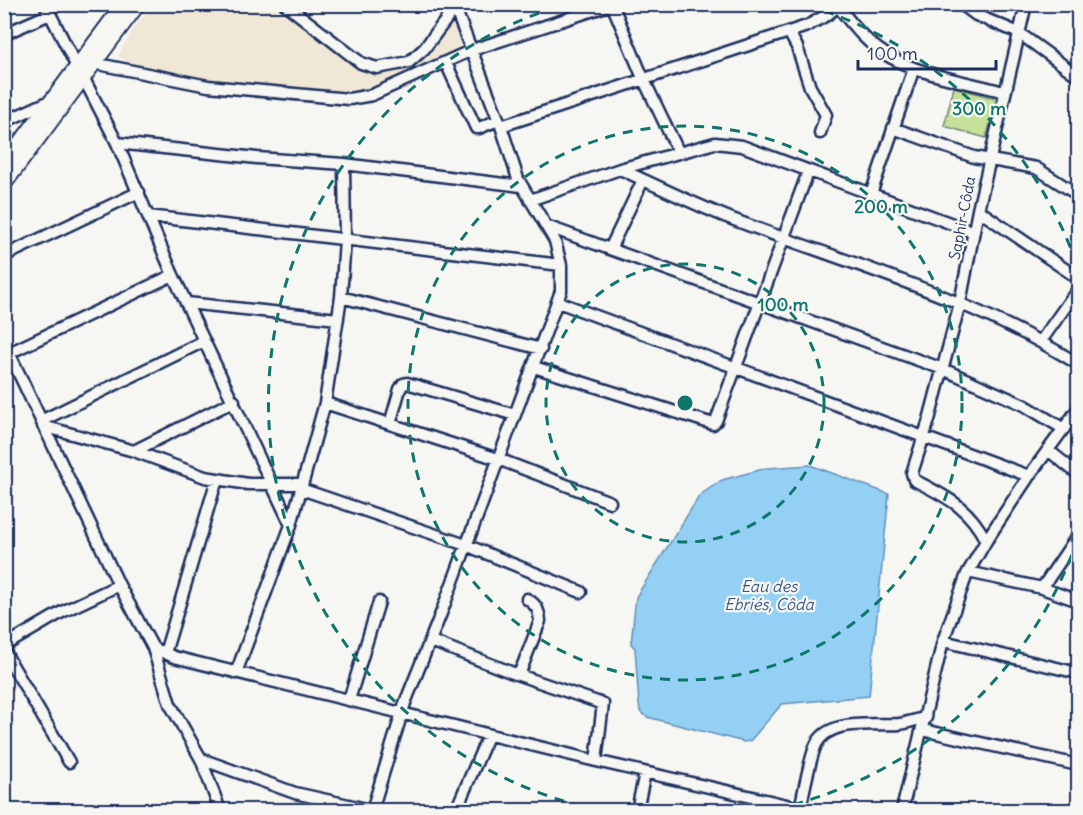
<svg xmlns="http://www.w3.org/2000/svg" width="1083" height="815" font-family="Delius,sans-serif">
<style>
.built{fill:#f0e7d6}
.green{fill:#c6e198;stroke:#70887b;stroke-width:1.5}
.water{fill:#93d0f4;stroke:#6390b8;stroke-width:1.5}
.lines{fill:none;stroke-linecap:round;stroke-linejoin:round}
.minor-casing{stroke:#1b2f5e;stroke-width:15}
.tertiary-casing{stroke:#1b2f5e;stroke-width:18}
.minor{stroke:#f6f6f2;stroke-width:10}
.tertiary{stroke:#f6f6f2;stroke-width:14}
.ring{fill:none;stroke:#0f766e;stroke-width:3;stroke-dasharray:10 8}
.labels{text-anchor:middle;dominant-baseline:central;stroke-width:4.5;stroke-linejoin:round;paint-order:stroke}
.street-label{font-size:15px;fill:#1b2f5e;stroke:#f6f6f2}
.water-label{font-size:16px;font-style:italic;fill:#395784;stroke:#f6f6f2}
.centre{fill:#0f766e;stroke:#f6f6f2;stroke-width:3}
.ring-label{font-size:18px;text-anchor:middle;font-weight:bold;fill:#0f766e;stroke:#f6f6f2;stroke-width:4.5;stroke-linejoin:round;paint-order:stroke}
</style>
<rect width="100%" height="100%" fill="#f6f6f2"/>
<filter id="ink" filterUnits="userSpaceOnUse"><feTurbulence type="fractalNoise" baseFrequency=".0167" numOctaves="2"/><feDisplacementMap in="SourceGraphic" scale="12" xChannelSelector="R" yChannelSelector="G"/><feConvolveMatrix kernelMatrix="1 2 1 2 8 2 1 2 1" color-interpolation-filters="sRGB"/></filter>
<g filter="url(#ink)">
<path class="built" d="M153,4l119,1 94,66 13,3 20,-3 36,-26 19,-25 10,25 -12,9 -52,24 -34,13 -19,3 -132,-11 -84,-18 -13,-9 14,-25z"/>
<path class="green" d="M954,87l43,12 -11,39 -42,-12z"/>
<path class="water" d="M810,465l79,29 -20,202 -87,8 -32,37 -6,1 -97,-25 -7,-6 -1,-6 -4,-57 -4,-4 5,-47 64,-102 22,-15 45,-12z"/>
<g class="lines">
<defs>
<path id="minor" d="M45,4l32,63
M285,4l76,59 16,5 32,-6 15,-13 33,-44
M612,4l31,74 36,75
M961,4l15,11 43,18 59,43
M838,6c15,20 31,40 54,52 32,18 77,24 112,34
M789,32l8,15 13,40 16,28 -6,18
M4,34l46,-20
M93,63l115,23 141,13 23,-4 100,-45 140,-46
M446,63l30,65h3l19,-8
M83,77l34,66 56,132 118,250
M4,122l48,-22
M501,126l306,-100 20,-11 13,-11
M893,128l81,29 62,11 42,27
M117,143l140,15 87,6 177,22
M620,169c37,17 73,35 112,50 117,45 240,78 346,145
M871,194l43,-126
M530,200l90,-31 95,-26 27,3 232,86
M978,210l100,68
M148,216l413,49
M546,226l397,143 81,36 40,24
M610,249l33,-69
M4,256l135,-64
M341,297l200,52
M558,302l471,174
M187,303l151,16
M1041,341l37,-52
M4,342l115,243
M9,353l164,-78
M534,367l179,57 3,-3 92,-249
M325,403l173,56 112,43
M41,421l163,-80
M390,424l10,-35 3,-5 4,-1 108,32
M43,426l91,25 71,26 43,7h54
M1048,450l30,24
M134,451l100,-50
M301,489l165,56 115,47
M986,541c-17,-34 -39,-44 -72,-61l-2,-7 17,-53 31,-117 18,-93 48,-206
M968,572l74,16 36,13
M1042,588l36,-53
M943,641l135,32
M4,646l58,-34 57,-27 34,63 21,9 422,104 7,-57 -90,-31 -82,-32
M153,648l17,56 31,55 94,34 76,17
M4,651l65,111
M165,653l52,-174
M236,673l55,-148 34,-122 16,-106 4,-57 -1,-76
M519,675l21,-54c-1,-11 -4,-17 -13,-22
M349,700l30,-98
M923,730l155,35
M201,759l19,51
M596,761l204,47
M372,810l33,-107 37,-92 119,-320v-26l-6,-24 -37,-62 -17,-53 -46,-118 -4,-4
M456,810l32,-74
M637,810l8,-37
M800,810c4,-20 8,-43 15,-63 12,-30 58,-21 84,-23 9,-1 18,-5 27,-6
M902,810l41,-169 24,-67 19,-33 43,-65 49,-67"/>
<path id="tertiary" d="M4,165l120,-161
M4,184l134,-180"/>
</defs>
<use href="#minor" class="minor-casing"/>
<use href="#tertiary" class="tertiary-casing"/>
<use href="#minor" class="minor"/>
<use href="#tertiary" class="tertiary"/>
</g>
</g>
<g class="ring">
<circle cx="685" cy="403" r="139"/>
<circle cx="685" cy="403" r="277"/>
<path d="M1078 538A416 416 0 0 1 771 810M599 810A416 416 0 0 1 563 5M807 5A416 416 0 0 1 1078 268"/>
</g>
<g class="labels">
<g class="street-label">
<text transform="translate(962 218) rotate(-79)">Saphir-Côda</text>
</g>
<g class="water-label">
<text x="769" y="586">Eau des<tspan x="769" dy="18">Ebriés, Côda</tspan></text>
</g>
</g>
<circle cx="685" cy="403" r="9" class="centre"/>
<g class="ring-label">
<text x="979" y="115">300 m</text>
<text x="881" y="213">200 m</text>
<text x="783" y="311">100 m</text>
</g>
<rect width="1083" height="815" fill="none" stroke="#f6f6f2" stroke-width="24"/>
<rect x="12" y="12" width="1059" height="791" fill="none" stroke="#1b2f5e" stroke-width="2" filter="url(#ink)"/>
<path d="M858 60v9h138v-9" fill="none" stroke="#1b2f5e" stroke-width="3"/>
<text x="867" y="60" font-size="18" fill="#1b2f5e" stroke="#f6f6f2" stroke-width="4.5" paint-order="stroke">100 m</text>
</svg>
